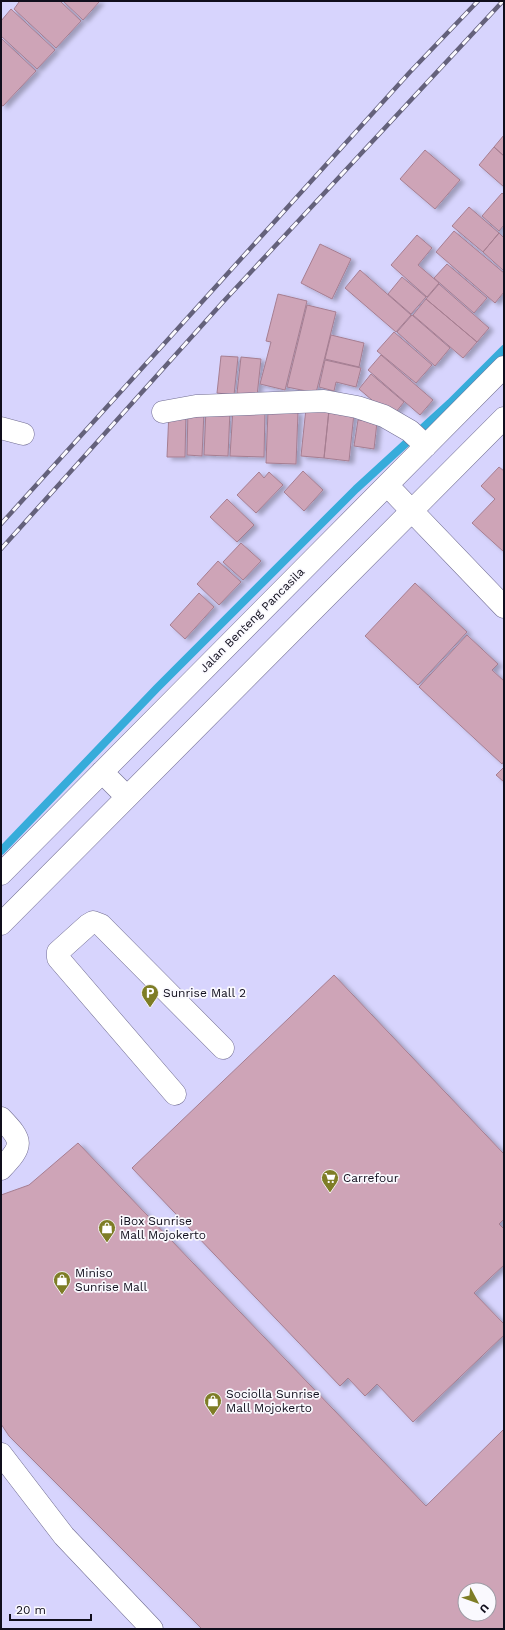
<svg xmlns="http://www.w3.org/2000/svg" width="505" height="1630" font-family="'Work Sans',sans-serif">
<style>
.lines{fill:none;stroke-linecap:round;stroke-linejoin:round}
.stream{stroke:#37acda;stroke-width:8}
.building{fill:#cea4b7;stroke:#a67e91;fill-rule:evenodd;filter:url(#shadow)}
.minor-casing{stroke:#716d91;stroke-width:23}
.minor{stroke:#fff;stroke-width:22}
.rail-casing{stroke:#64617b;stroke-width:4.5}
.rail{stroke:#faf9fe;stroke-width:3;stroke-dasharray:9;stroke-linecap:butt}
.labels{text-anchor:middle;dominant-baseline:central;stroke-width:3.5;stroke-linejoin:round;paint-order:stroke}
.street-label{font-size:12px;fill:#100e1c;stroke:#faf9fe}
.poi-label{font-size:12px;fill:#100e1c;stroke:#faf9fe;text-anchor:start}
</style>
<defs>
<filter id="shadow"><feDropShadow dx="4.5" dy="2.5" stdDeviation="2" flood-color="#0004"/></filter>
</defs>
<rect width="100%" height="100%" fill="#d7d4fd"/>
<g class="lines">
<path class="stream" d="M1,851l156,-163 199,-199 94,-86 54,-54"/>
</g>
<path class="building" d="M18,1h42l21,20 -25,27 -42,-39 5,-7z
M63,1h37l-17,19z
M11,9l44,41 -18,19 -36,-33v-15z
M1,38l35,33 -33,35 -2,-1z
M504,135v21l-10,-9z
M494,147l10,9v31l-25,-22z
M425,150l35,30 -25,29 -35,-30z
M502,193l2,2v30l-5,6 -17,-15z
M469,207l30,26 -16,19 -31,-26z
M454,231l50,42v19l-9,11 -59,-51z
M499,233l5,5v33l-21,-19z
M417,235l15,13 -14,17 21,18 -12,14 -36,-32z
M320,244l31,15 -19,40 -31,-16z
M447,264l40,34 -13,15 -40,-35z
M360,270l51,45 -15,17 -51,-44z
M402,277l24,20 -15,17 -23,-20z
M439,284l50,44 -12,14 -51,-43z
M278,294l29,7 -22,89 -25,-6 11,-42 -5,-1z
M426,299l51,43 -14,16 -50,-43z
M307,305l29,7 -20,81 -29,-6z
M412,315l38,33 -15,18 -38,-34z
M394,332l38,33 -16,18 -39,-32z
M331,335l33,8 -5,24 -34,-8z
M381,355l52,45 -13,15 -52,-45z
M221,356l17,1 -4,38 -17,-2z
M241,357l20,2 -4,37 -20,-3z
M325,360l36,8 -5,19 -20,-5 -2,9 -15,-4z
M371,374l33,28 -12,15 -33,-28z
M306,408l23,2 -5,48 -23,-2z
M206,409l24,1 -2,46 -24,-1z
M233,409l32,1 -1,47 -34,-1z
M188,410l16,1 -2,45 -15,-1z
M329,410l25,3 -5,48 -25,-3z
M169,411l17,1 -1,45h-18z
M268,411l30,1 -2,52 -30,-1z
M358,420l19,2 -3,27 -20,-3z
M499,467l5,4v81l-32,-29 23,-24 -14,-13z
M303,471l20,19 -19,21 -20,-19z
M259,472l5,6 5,-6 14,13 -27,28 -19,-18z
M227,499l27,26 -17,17 -27,-25z
M241,543l20,18 -18,19 -20,-18z
M218,561l23,21 -22,23 -22,-21z
M415,583l52,49 -49,53 -53,-49z
M199,593l15,14 -29,32 -15,-14z
M467,635l31,29 -6,6 12,11v80l-2,3 -83,-77z
M504,767v15l-8,-7z
M334,975l170,179v65l-5,5 5,5v36l-30,28 30,31v11l-91,87 -36,-38 -12,12 -17,-18 -8,8 -208,-218z
M78,1143l348,363 78,-77v200h-302l-193,-193 -8,-12v-229l28,-10zM465,1590h24v24h-24z"/>
<g class="lines">
<defs>
<path id="minor" d="M163,412l33,-6 128,-5 33,6 27,9 26,15 16,15
M1,428l22,6
M387,485l117,122
M102,772l25,25
M1,874l503,-507
M1,924l503,-506
M175,1094l-117,-136v-6l30,-27 5,-3 8,3 122,123
M1,1118c22,23 23,27 0,51
M1,1454l63,82 88,93"/>
</defs>
<use href="#minor" class="minor-casing"/>
<use href="#minor" class="minor"/>
<defs>
<path id="rail" d="M1,524l409,-452 68,-71
M1,549l222,-247 280,-301"/>
</defs>
<use href="#rail" class="rail-casing"/>
<use href="#rail" class="rail"/>
</g>
<defs>
<symbol id="parking-pin" viewBox="-11 -11 22 30"><path d="M0 17L-7.5 6A9.5 9.5 0 1 1 7.5 6Z" fill="#7e7d26" stroke="#faf9fe"/><path d="M-3.5-5.5H1a3.5 3.5 0 0 1 0 7H-1V5.5H-3.5ZM-1-3.4V-.6H.8a1.4 1.4 0 0 0 0-2.8Z" fill="#fff"/></symbol>
<symbol id="supermarket-pin" viewBox="-11 -11 22 30"><path d="M0 17L-7.5 6A9.5 9.5 0 1 1 7.5 6Z" fill="#7e7d26" stroke="#faf9fe"/><path d="M-6-5.5h2.5l.6 2H6L4.5 2H-2.5L-4.4-4H-6ZM-1.5 3.2a1.3 1.3 0 1 0 .1 0ZM3 3.2a1.3 1.3 0 1 0 .1 0Z" fill="#fff"/></symbol>
<symbol id="shop-pin" viewBox="-11 -11 22 30"><path d="M0 17L-7.5 6A9.5 9.5 0 1 1 7.5 6Z" fill="#7e7d26" stroke="#faf9fe"/><path d="M-5-2.5h2.3a2.7 3.5 0 0 1 5.4 0H5L5.5 6h-11ZM-1.5-2.5h3a1.5 2.3 0 0 0-3 0Z" fill="#fff"/></symbol>
</defs>
<g fill-rule="evenodd">
<use href="#parking-pin" x="140" y="983" width="20" height="27"/>
<use href="#supermarket-pin" x="320" y="1168" width="20" height="27"/>
<use href="#shop-pin" x="97" y="1218" width="20" height="27"/>
<use href="#shop-pin" x="52" y="1270" width="20" height="27"/>
<use href="#shop-pin" x="203" y="1391" width="20" height="27"/>
</g>
<g class="labels">
<g class="street-label">
<text transform="translate(252 620) rotate(-45)">Jalan Benteng Pancasila</text>
</g>
<g class="poi-label">
<text x="163" y="993">Sunrise Mall 2</text>
<text x="343" y="1178">Carrefour</text>
<text x="120" y="1221">iBox Sunrise<tspan x="120" dy="14">Mall Mojokerto</tspan></text>
<text x="75" y="1273">Miniso<tspan x="75" dy="14">Sunrise Mall</tspan></text>
<text x="226" y="1394">Sociolla Sunrise<tspan x="226" dy="14">Mall Mojokerto</tspan></text>
</g>
</g>
<rect width="505" height="1630" fill="none" stroke="#100e1c" stroke-width="4"/>
<g transform="translate(477 1602) rotate(131)"><circle r="19" fill="#faf9fe" stroke="#9c9ba4"/>
<path d="M0-3L7 15L0 10L-7 15Z" fill="#7e7d26"/>
<text y="-6" font-size="11" font-weight="bold" text-anchor="middle" fill="#100e1c">U</text>
</g>
<path d="M10 1614v6h81v-6" fill="none" stroke="#100e1c" stroke-width="2"/>
<text x="16" y="1614" font-size="12" fill="#100e1c" stroke="#faf9fe" stroke-width="3" paint-order="stroke">20 m</text>
</svg>
